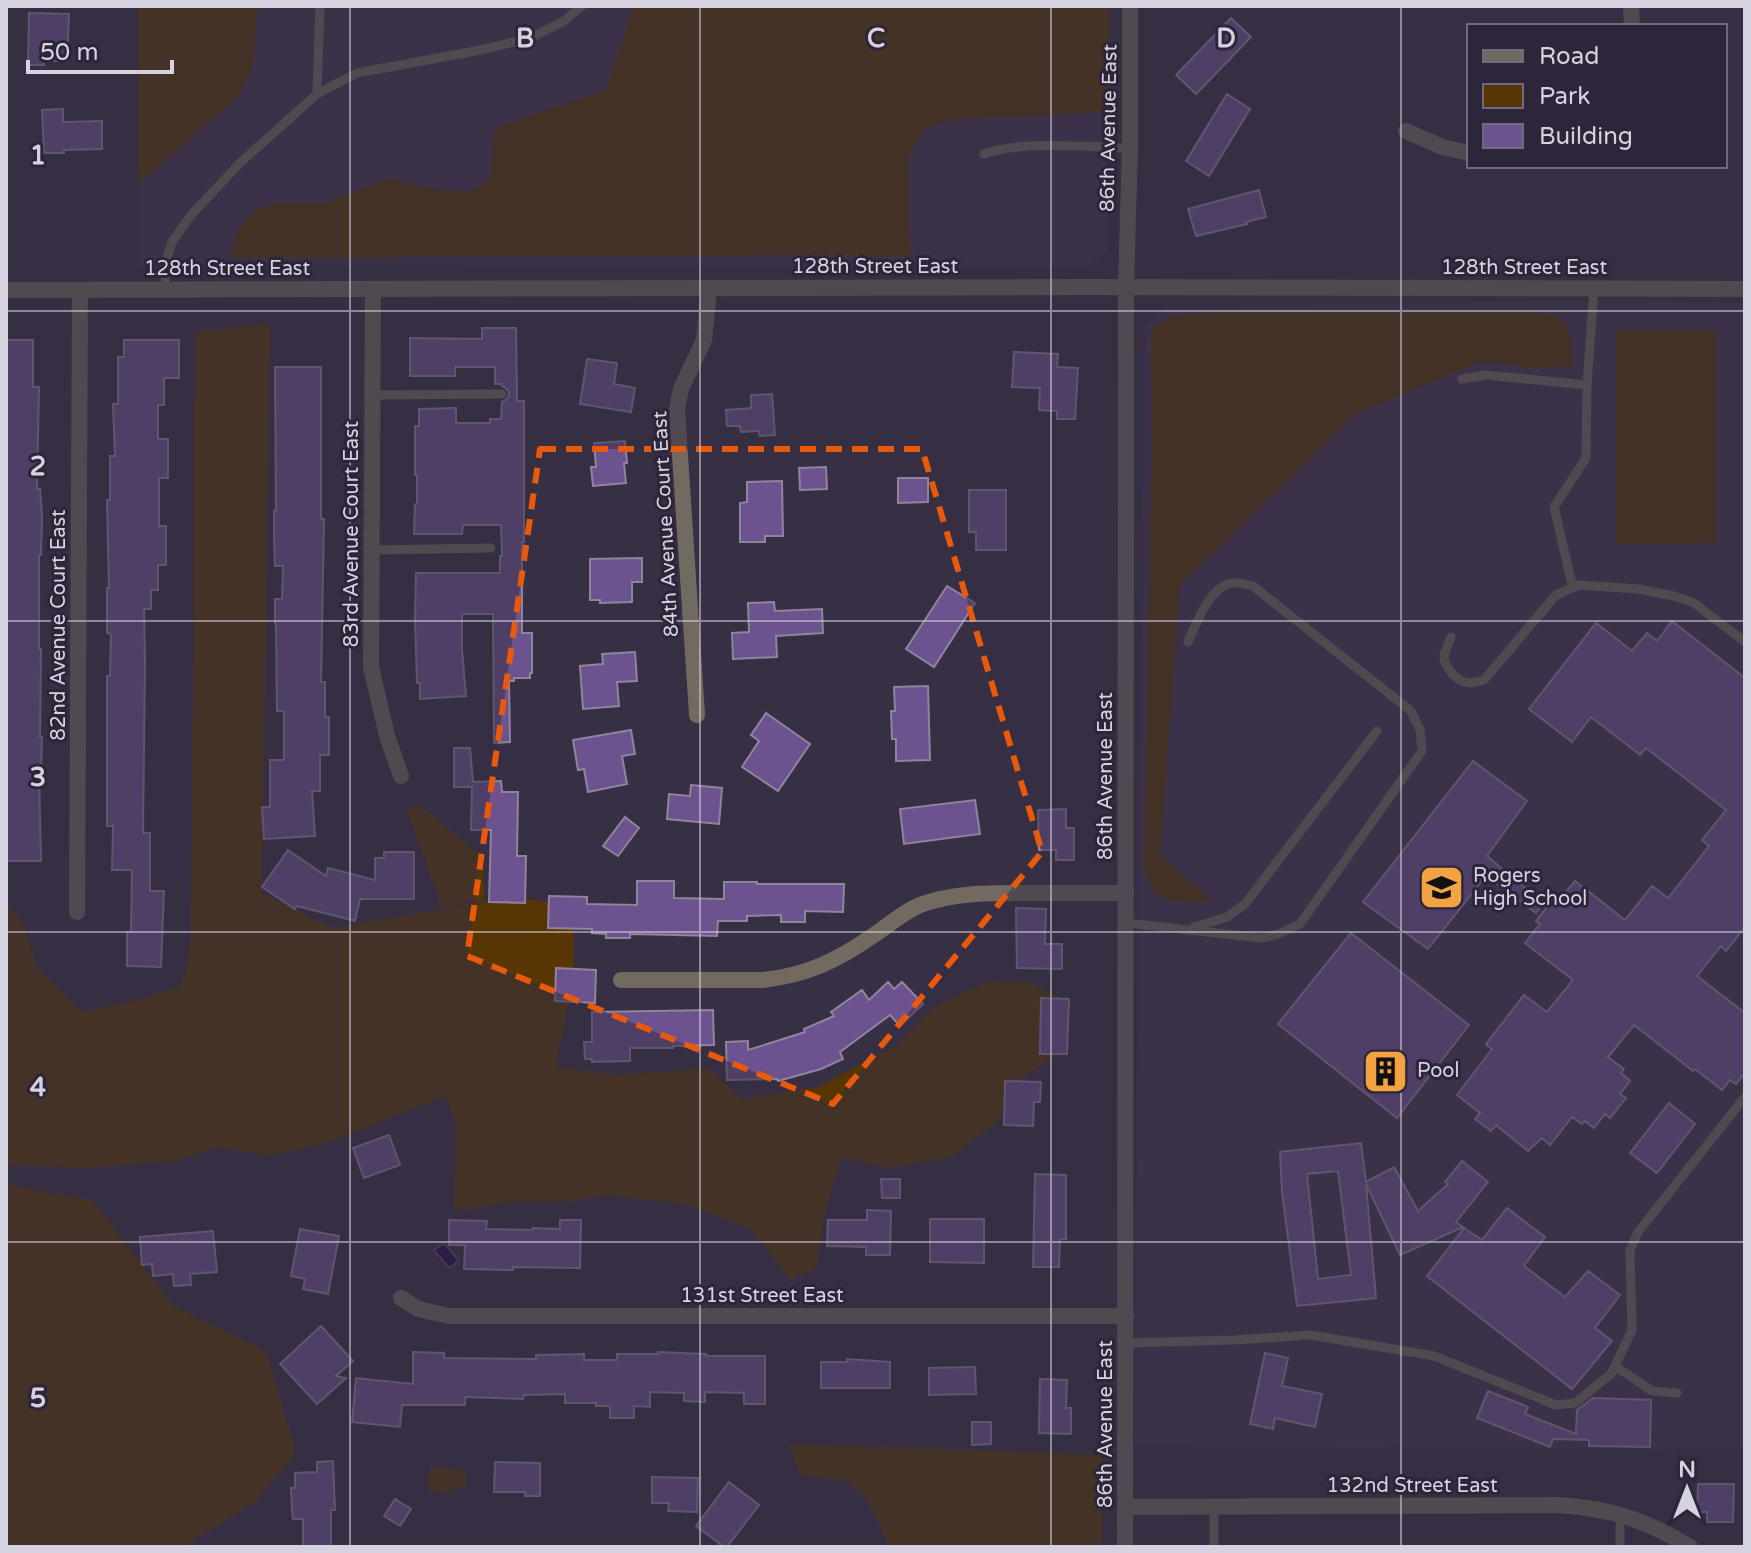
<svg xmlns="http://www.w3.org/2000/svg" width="1751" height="1553" font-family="'Varela Round',sans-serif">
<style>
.built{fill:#413651}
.green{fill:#583505}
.water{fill:#250740;stroke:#5a4470;stroke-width:2}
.building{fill:#6d5290;stroke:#8e859d;stroke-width:2;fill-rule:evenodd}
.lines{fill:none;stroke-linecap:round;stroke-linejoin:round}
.service{stroke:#726961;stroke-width:9}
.minor{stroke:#726961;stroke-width:16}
.tertiary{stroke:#726961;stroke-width:16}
.marked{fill:none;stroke:#e8590c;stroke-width:6;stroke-dasharray:16 10;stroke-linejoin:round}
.grid{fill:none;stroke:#d7d2df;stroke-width:2;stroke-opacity:0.55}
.labels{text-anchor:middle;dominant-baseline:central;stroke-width:6;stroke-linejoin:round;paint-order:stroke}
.street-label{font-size:20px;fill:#d7d2df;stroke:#2d2539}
.poi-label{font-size:20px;fill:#d7d2df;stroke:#2d2539;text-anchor:start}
.grid-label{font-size:26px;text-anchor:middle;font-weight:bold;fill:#d7d2df;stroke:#2d2539;stroke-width:6;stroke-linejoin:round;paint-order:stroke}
</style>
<rect width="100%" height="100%" fill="#372f44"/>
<path class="built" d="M138,6h971l-3,246 -20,15 -947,-2z
M1629,300l116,3v1146l-611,-3 11,-1117 9,-14 14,-8z"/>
<path class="green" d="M138,6h120l-5,61 -15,29 -99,88z
M634,6h475l-1,106 -154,7 -29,9 -17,29 2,100 -74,-2 -606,3 7,-25 18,-23 18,-6h49l66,-25 51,11 33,1 19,-12 3,-46 13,-10 99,-33z
M1214,313h321c6,1 15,2 21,4 19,10 16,32 16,50l-48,1 -15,-5h-32l-123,52 -174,170 -20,270 53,46c-17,1 -44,4 -58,-8 -5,-6 -8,-17 -11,-24l8,-425 -1,-112c15,-22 39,-18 63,-19z
M270,324l-8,570 71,34 181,-31 60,9 -1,80 -18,81 62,8 91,-7 34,31 76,-12 80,-43 36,-37 55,-26 42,2 41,21 -14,48 -44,32 -15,37 -48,35 -60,12 -50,-10 -16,55 -9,55 -25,12 -41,-51 -65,-25 -78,-9 -43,7h-55l-55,9 3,-85 -12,-30 -115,46 -61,14 -51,-9 -41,14 -93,7 -78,-3v-261l16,17 16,48 45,43 53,-12 46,-14 9,-42 4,-613z
M1616,330h100v213l-100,1z
M420,805l63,53 1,42 -42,8 -35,-98z
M6,1184l87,17 80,105 93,45 30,101 -41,50 -70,44 -5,1h-174z
M789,1444l314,11 -1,92h-214c-9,-24 -19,-56 -44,-66 -13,-5 -31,-4 -44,-6z
M431,1466l35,5v17l-12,-2 -1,8 -26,-4z"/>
<path class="water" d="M444,1243l15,18 -10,7 -15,-18z"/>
<path class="building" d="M29,13l40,1 -2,47h-23v4h-16z
M1231,18l20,19 -55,57 -20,-19z
M1227,94l23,15 -41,67 -23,-15z
M63,109v13l39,-1v28l-38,1v3h-20l-2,-43z
M1259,190l7,27 -20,5 1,2 -51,12 -8,-27z
M482,328h34l1,73h7v141h-2v91h10v40h-2v5h-16v3h-5l1,61 -16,1 -1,-129h-31v36l4,46 -46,3v-16h-3l-2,-65 1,-45h84v-17h2l-1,-31h-38l-1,9h-48l1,-29 2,-1v-29h-2v-49h4v-17l37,-1v15h34v-4h11l1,-17 6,-4 1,-5 -3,-5 -4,-2v-2h-7v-17h-40v9h-45v-38l72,1z
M6,340h27v47h6l-2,102h3l2,29 -1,37h-2v94h2l-1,88h2l-1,37h-2l2,87h-35z
M124,340h55v38h-15v27h-6v34h10v39h-9v48h7v39h-8v25h-7v19h-7l1,49 -2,175h7v58h14l-3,76 -34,-1v-34h4l1,-62h-20l1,-44h-6v-150h3l1,-42 -4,-1v-45h2l-2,-88h3v-44h5l-2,-52h5v-47h6z
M1014,352l44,2 -1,13 21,1 -3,51h-18v-8l-18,-1 1,-22 -28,-1z
M587,359l30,4 -3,21 21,4 -4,24 -51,-8z
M275,367h46v152h3l-3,163h4v35h4v38h-9v36h-8l3,45 -51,3 -2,-32h8v-47h14v-49h-7l-1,-87h-1v-25h7l1,-33h-8l-1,-30v-25h2z
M772,394l3,41 -15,1 -1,-5 -18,1 -1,-6h-13l-1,-16 25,-2v-13z
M625,441l2,22h-3l2,20 -33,3 -2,-19h5l-2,-24z
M826,467l1,22 -27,1 -1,-22z
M898,478h30v24l-30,1z
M782,481l1,55h-18v6h-25v-39l7,-1v-20z
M969,490h37v60h-30v-18h-7z
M642,558v24h-10v20l-32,1v-3h-10v-41z
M947,586l28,17 -41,64 -28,-18z
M774,602l1,9 47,-2 1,24 -47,3 1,21 -44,2 -1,-26 17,-1 -1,-29z
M1672,621l73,57v249l-19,24 -5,-5 -24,30 48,37v60l-9,11 -6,-4 -8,10 -27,-21 -2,2 -59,-46 -26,32 16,12 -3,4 9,8 -10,13 6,4 -16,20 -5,-4 -11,14 -9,-7 -3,3 -10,-7 -22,28 -8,-7 -14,13 -32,-26 -5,6 -16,-12 5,-6 -23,-18 35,-46 -6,-5 38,-49 23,17 26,-32 -48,-37 15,-19 -4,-3 15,-19 4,3 20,-24 50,39 27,-34 16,12 41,-52 -7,-6 24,-30 -80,-62 -6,7 -49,-38 -19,25 -43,-33 67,-86 36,28 15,-18 10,8z
M635,652l2,29 -20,1 2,24 -36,3 -3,-43 23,-2 -1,-10z
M928,686l2,74 -34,1v-22h-4l-1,-28h4l-1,-24z
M766,713l44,31 -32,47 -36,-24 17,-26 -8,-6z
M631,730l4,24 -13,2 5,28 -39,8 -4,-23 -6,1 -5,-30z
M454,748h16l3,34 28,-1 1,11h16l-1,64h9l-1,47 -36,-1 2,-72h-20l1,-43h-18z
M1473,761l54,40 -40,55 56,47 -7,10 -50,-37 -58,73 -65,-47z
M691,785l31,3 -3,36 -52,-5 2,-25 21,2z
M975,800l5,34 -76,10 -4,-35z
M1066,809v19h8v32h-18v-10h-17l-1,-40z
M625,817l14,11 -21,28 -15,-10z
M288,850l38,26 2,-8 47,12v-22h9v-6h30v47h-54l-5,22 -58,-15 -2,3 -33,-22z
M637,881h37v17l50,1v-17h33v2h87l-1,28 -38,-1v11h-24v-7l-34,1v5h-29l-1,15 -87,-2v4h-24v-4l-14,-1v-4l-44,-1 1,-32 38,1v7l50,1z
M1016,908l30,1 -1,35h17v25l-45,-1z
M1351,933l118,92 -72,93 -119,-94z
M556,968l40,2 -1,33 -40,-2z
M888,982l6,7 8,-7 21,22 -23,22 -10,-11 -50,37 3,7 -22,10 -43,12 -1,-2 -50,1 -1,-38 22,-1v9l57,-18 -1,-3 30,-13 -3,-4 31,-22 7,10z
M1041,998l28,1 -2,55h-27z
M713,1010l1,35 -41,1v2h-43v13l-38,1v-3h-7l-1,-17h8v-30z
M1005,1081l36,1 -1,20h-6l-1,24 -29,-1z
M1669,1103l26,21 -38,49 -27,-20z
M389,1135l11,30 -36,13 -11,-30z
M1361,1143l5,39 28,-15 24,44 30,-27 -3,-2 17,-21 26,21 -32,40 7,5 -63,28 -34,-71 10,114 -79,8 -15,-114 -2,-40zM1338,1171l13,104 -33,4 -11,-105z
M1035,1174l31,1v64h-6l-1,28h-26z
M881,1179h19v19h-18z
M1507,1208l38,29 -21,29 41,31 23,-26 32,24 -25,33 17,13 -40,48 -145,-113 37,-48 18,12z
M867,1210l24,1 -1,44h-24v-8l-39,-1 1,-26h39z
M930,1219h54v44l-54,-1z
M449,1220l38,1 -1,8 47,1v-2l27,1v-9h21l-1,48 -67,-1v3l-49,-1 1,-24h-16z
M300,1229l39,7 -11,58 -25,-5 2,-10 -14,-3z
M213,1231l4,41 -27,2 1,11 -17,1 -1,-12 -20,2 -1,-12 -10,1 -2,-28z
M321,1326l32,35 -17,15 10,2 -29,26 -37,-40z
M413,1352l31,1v5l92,1v-4l48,-1v6h33v-6h41v-2l48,2v2h59v48h-21v-11l-39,-1v10l-21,-1v-8l-34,-1v15l-16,-1v12h-24v-12h-14v-3h-31v-9l-41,1 -1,4 -58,-2v8h-63l-2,22 -48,-5 4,-44 57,6z
M1265,1353l23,5 -6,28 40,8 -7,33 -40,-9 -2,11 -23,-5z
M847,1359l43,3v26h-69v-26h26z
M975,1367l1,27 -47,1v-27z
M1040,1379l27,1 -1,28h5v26l-32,-1z
M1488,1391l40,16 -3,7 51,20 1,-24 16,-12 58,2 -1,47 -61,-1v-6l-36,-1 -3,8 -73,-29z
M972,1422h19v22l-19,1z
M333,1461l2,49h-4v37h-28v-28h-10l-1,-9 -1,-22h4v-15l22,-1v-10z
M495,1462l45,1v33h-15v-4h-31z
M652,1477l46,1 -1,34 -29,-1 1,-8h-17z
M729,1482l30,23 -32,42h-3l-28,-21z
M1698,1484h36l-1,38h-26v-10h-10z
M395,1499l16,10 -11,17 -16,-10z"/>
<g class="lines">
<path class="service" d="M317,94l3,-88
M984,154c38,-14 104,-7 146,-6
M165,289l1,-28 6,-19 19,-27 50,-53 76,-68 40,-21 124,-23 49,-12 34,-17 18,-15
M1462,379l23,-4 102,10 7,-97
M373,395l129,-1
M372,550l119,-2
M1573,588l-19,-81 32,-49 1,-73
M1451,637c-2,6 -6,13 -7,19 0,10 10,22 20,26 6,2 13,0 20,-2l72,-85 23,-10 59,4 36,7 20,7 51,39
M1126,923l136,15 16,-4 22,-10 122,-173 -2,-21 -9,-19 -158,-125c-6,-1 -14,-4 -20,-3 -23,2 -37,41 -45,59
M1194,927l33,-10 18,-13 132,-173
M1126,1343l108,-3 77,-5 123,21 122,49 19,-2 36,-29 4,-8 17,-36 -2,-80 8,-18 107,-135
M1615,1366l37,25 25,2
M1620,1514v33
M1214,1547v-40"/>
<path class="minor" d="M1631,6l1,20
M1406,131l36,16 27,6
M373,289l-2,378 16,69 14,40
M697,715l-20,-306 4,-20 23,-49 5,-52
M77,912l3,-622
M621,980h142c45,-5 75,-20 111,-45 15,-10 29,-23 46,-30 35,-13 72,-12 109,-12 32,0 65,0 97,0
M401,1298l17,11 31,7h677
M1126,1507l433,-2c53,4 85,14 131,42"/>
<path class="tertiary" d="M6,290l1080,-3 659,2
M1125,1547l1,-1260 4,-139v-142"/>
</g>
<path d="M0 0H1751V1553H0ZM540,449h382l120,403 -209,252 -366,-148z" fill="#372f44" fill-opacity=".55" fill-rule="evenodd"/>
<path class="marked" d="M540,449h382l120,403 -209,252 -366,-148z"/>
<path class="grid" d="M350,6v1541M700,6v1541M1051,6v1541M1401,6v1541M6,311h1739M6,621h1739M6,932h1739M6,1242h1739"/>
<defs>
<symbol id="school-square" viewBox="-11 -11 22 22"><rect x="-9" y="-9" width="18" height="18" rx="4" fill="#f3a442" stroke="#2d2539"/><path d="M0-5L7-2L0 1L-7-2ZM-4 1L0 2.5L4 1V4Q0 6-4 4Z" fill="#111"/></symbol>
<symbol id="building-square" viewBox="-11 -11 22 22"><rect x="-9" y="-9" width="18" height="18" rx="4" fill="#f3a442" stroke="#2d2539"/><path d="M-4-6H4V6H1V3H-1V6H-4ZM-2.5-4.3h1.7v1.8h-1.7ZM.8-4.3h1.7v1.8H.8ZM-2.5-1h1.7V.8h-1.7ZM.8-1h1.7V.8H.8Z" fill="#111"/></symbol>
</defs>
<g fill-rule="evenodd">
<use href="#school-square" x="1416" y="862" width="51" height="51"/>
<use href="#building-square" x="1360" y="1046" width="51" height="51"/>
</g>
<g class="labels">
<g class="street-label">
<text transform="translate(1109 128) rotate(-89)">86th Avenue East</text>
<text x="875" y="267">128th Street East</text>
<text x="1524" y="268">128th Street East</text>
<text x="227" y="269">128th Street East</text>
<text transform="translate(666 524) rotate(-93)">84th Avenue Court East</text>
<text transform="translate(352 534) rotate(-90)">83rd Avenue Court East</text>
<text transform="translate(59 625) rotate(-90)">82nd Avenue Court East</text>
<text transform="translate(1106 776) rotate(-90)">86th Avenue East</text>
<text x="762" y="1296">131st Street East</text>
<text transform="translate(1106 1424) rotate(-90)">86th Avenue East</text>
<text x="1412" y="1486">132nd Street East</text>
</g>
<g class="poi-label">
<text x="1473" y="876">Rogers<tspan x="1473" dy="23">High School</tspan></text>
<text x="1417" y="1071">Pool</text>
</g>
</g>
<g class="grid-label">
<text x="525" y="47">B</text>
<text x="876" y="47">C</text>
<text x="1226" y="47">D</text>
<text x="38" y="164">1</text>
<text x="38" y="475">2</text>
<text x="38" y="786">3</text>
<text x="38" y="1096">4</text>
<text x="38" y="1407">5</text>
</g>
<rect width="1751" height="1553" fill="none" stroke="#d7d2df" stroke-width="16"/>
<rect x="1467" y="24" width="260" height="144" fill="#2d2539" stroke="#716a7b" stroke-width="2"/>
<rect x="1483" y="50" width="40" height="12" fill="#726961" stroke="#716a7b" stroke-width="2"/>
<text x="1539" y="64" font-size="24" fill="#d7d2df">Road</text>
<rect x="1483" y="84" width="40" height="24" fill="#583505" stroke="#716a7b" stroke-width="2"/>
<text x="1539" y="104" font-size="24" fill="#d7d2df">Park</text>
<rect x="1483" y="124" width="40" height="24" fill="#6d5290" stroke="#716a7b" stroke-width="2"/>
<text x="1539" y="144" font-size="24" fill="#d7d2df">Building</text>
<g transform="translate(1687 1489)" stroke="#2d2539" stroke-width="6" paint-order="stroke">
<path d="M0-6L14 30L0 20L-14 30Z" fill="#d7d2df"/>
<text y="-12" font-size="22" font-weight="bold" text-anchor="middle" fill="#d7d2df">N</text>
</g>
<path d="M28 60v12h144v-12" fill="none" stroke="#d7d2df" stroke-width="4"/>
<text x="40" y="60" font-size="24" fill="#d7d2df" stroke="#2d2539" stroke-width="6" paint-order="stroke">50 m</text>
</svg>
